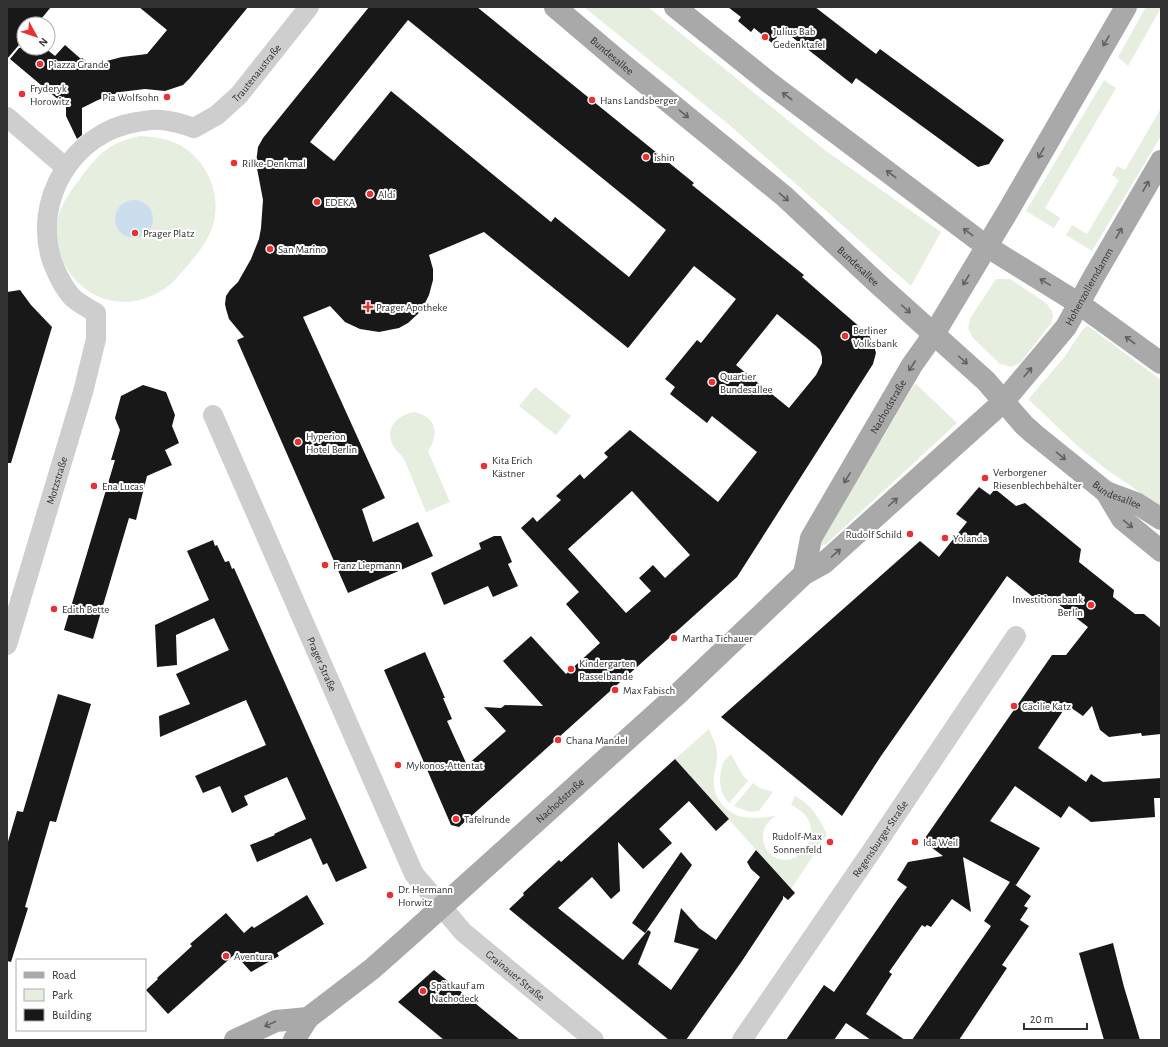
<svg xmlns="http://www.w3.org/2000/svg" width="1168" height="1047" font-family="'Alegreya Sans',sans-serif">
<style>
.green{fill:#e6eedf}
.water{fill:#cbdeee}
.building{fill:#181818;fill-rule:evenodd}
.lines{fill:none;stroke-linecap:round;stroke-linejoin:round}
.minor{stroke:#cecece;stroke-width:20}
.major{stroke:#a9a9a9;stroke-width:22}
.oneway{stroke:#616161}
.poi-dot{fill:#ea3132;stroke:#fff;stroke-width:1.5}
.labels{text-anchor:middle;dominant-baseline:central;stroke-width:4;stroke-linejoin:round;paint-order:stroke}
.poi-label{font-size:11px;fill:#313131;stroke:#fff;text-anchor:start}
.street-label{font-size:11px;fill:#313131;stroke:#fff}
</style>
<rect width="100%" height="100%" fill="#fff"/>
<path class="green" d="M584,7h64l178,144 115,81 -30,54 -184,-163z
M1146,7l15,1 -33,58 -10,-9z
M1104,80l12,8 -71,120 15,10 -6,10 -28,-17z
M1160,110l1,2v24l-69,115 -26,-16 6,-10 15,9 32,-54 -7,-5 5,-9 8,4z
M140,136c16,1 33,3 46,13 24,17 35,48 27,76 -7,22 -25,40 -40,57 -32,29 -78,26 -103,-9 -12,-17 -16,-35 -12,-55 4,-16 14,-29 24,-42 17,-23 29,-34 58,-40z
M996,279h14l36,24 6,8 1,5 -2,7 -30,39 -9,5 -12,-3 -27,-26 -5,-10 3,-11z
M1088,326l73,54v127l-55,-38 -25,-20 -52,-49 1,-3 33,-38 20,-30z
M915,383l42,40 -132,122h-4l-1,-3 2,-6 41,-65z
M535,387l36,29 -15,19 -37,-29z
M415,412c21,5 25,22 13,39l22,51 -24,10c-7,-17 -14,-34 -21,-51 -3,-7 -8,-8 -11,-14 -11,-17 3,-33 21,-35z
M709,729c3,8 8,16 8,24 1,10 -4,20 -3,31 0,7 3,14 8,20 14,18 34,14 54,12 -8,5 -14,12 -13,23 1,7 4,14 11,18 27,15 59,-33 17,-52l4,-9c17,9 25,23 32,39l-36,54 -116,-130z
M731,754l11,20 6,7 -19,22c-10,-11 -11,-26 -6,-39 1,-4 5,-7 8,-10z
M753,783l7,5 13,4 -14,19 -10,1 -15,-6z"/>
<path class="water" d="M115 219a19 19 0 1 1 38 0a19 19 0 1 1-38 0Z"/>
<path class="building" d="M7,7h44l-14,17h-13v15l-17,20z
M139,7h109l-58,71 -7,7 -18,6 -20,-2 -25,3 -22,8 -16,8v27l-5,4 -11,-23v-10l-56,-47 9,-11h26l10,8 10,-11 16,14 1,-1 9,7 31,-8 25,-3 20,-24z
M369,7h108l217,176 -2,2 112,90 -2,2 67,58 5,11 2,7 -3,11 -136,213 -278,250 -8,-2 -67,-155 41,-18 20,46h-2l9,21 -5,2 20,44 39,-34 -22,-24 17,1 4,-3 38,1 -40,-45 28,-25 35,38 34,-31 -34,-39 13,-12 -58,-64 12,-11 4,5 24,-22 -5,-4 24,-22 4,5 24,-22 -4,-4 26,-23 88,72 39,-50 -45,-36 -5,7 -37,-29 5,-7 -10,-8 32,-39 4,3 35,-44 -42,-33 -66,82 -144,-116 -55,23 4,14v11l-4,15 -8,16 -13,12 -9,5 -20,4 -19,-3 -15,-7 -15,-16 -27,11 82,181 -23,11 11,33 45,-20 15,34 -85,37 -111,-253 7,-3 -15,-18 -3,-10 -1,-5 1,-8 4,-6 8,-8 13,-23 8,-20 2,-11 2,-28 -7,-37 2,-16 5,-9zM408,20l258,210 -37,47 -74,-60 -4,5 -160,-131 -57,70 -24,-19zM777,314l39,32 4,4 2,7v6l-6,12 -27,33 -53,-43zM632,491l58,64 -25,23 -12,-13 -14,13 12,13 -25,22 -58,-64z
M728,7h87l61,47 4,-5 124,91 -15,24 -11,3 -122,-89 -4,6 -69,-54 -11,13 -18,-15 -3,4 -13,-11 3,-4z
M20,290l11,15 21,22 -41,136h-4v-171z
M143,385l23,7 9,23 -3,11 7,17 -14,7 7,15 -25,11 -11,44 -7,-2 -36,121 -29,-9 51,-170h-4l9,-30 -5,-12 6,-22z
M979,487l11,8 5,-6 21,17 9,-3 56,46 -2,13 35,28 -1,7 22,17h9l17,14v106l-19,2 -1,-3 -32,4 -9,-7 -8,-24 -9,10 -16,-11 -29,43 48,34 5,-8 12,8 58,-4v20h-7l1,19 -64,5 -22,-16 -8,12 -46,-32 -25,35 50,27 -24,37 -2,-1 17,12 -7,10 4,2 -8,12 9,6 -27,39 5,3 -48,72h-47l79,-114 -7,-5 26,-39 -47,-25 8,55 -19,-13 -21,28 -4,-2 -2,2 -3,-2 -33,47 3,2 -26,40 39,26h-34l-25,-17 -12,17h-48l38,-55 10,7 64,-93 9,-12 -10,-7 11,-18 35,-6 -20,-15 129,-186h14l22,-28 -39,-30 -11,4 -31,-25 -126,180 -39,60 -121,-99 199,-176 19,16 28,-35 -11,-8z
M494,536h7l11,26 -4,2 10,22 -25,11 -5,-11 -44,19 -13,-32 50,-24 -2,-6z
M213,540l2,6 2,-1 8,17 4,-1 3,8 2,-1 133,300 -31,14 -9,-19 -4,2 -12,-27 -54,24 -7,-17 25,-10 -1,-1 32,-15 -19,-42 -43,19 4,9 -16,8 -12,-27 -17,7 -8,-17 71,-31 -20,-45 -86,37 -1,-21 31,-12 -14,-30 53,-24 -15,-32 -38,17 1,30 -20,2 -2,-42 54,-25 -22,-49z
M58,694l33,10 -35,118 -6,-1 -25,86 3,1 -17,54 -4,-1v-116l10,-34 6,1z
M675,759l54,60 -13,12 -27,-30 -30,28 13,14 -29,26 -25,-27 2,49 -9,8 -19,-22 -34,31 65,52 25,-30 3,2 -13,32 33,26 28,-41 -25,-7 7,-34 18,20 17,12 44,-63 -9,-8 -4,-7 9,-12 39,43 -7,7 -5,-4v3l-41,62 -56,79h-17l-160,-131 15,-14 -1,-2 36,-33 2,2z
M681,852l11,13 -47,68 -13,-10z
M307,895l17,29 -47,29 2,3 -28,16 -16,-18 -67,60 -22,-24 12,-11 -1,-1 35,-32 -2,-2 36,-31 18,20 8,-7 2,2z
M1113,943l11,44 16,53h-36l-15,-52 -10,-35z
M434,970l25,20 61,50h-76l-46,-38z"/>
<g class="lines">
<g class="minor">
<path d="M7,117l58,50"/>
<path id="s1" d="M213,415l201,459 49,58 131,108"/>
<path id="s2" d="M7,645l76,-253 13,-53v-26c-8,-5 -16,-9 -23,-15 -10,-10 -16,-24 -21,-37 -20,-61 21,-129 85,-139 8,-1 16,-3 24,-2 11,1 22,4 33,8l23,-13 22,-20 70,-88"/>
<path id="s3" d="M742,1040l131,-191 143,-213"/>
</g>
<g class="major">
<path id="s4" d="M555,7l66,56 163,133 93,87 109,98 38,44 10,9 72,58 30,11 25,16"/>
<path d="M675,7l96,77 215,162 92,57 83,60"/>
<path d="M1106,492l16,27 39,32"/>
<path id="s5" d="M804,574l7,-36 101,-173 22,-31 74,-123 118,-204"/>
<path d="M235,1040l41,-19 32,-3"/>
<path id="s6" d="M294,1040l14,-22 64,-49 35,-31 273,-246 124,-118 20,-11 179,-161 63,-75 27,-49 68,-117"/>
</g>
</g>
<defs><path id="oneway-shaft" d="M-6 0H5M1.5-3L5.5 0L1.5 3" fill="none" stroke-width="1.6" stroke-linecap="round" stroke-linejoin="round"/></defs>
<g class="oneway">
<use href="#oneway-shaft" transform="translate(1106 41) rotate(121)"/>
<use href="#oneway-shaft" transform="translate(787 96) rotate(-143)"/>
<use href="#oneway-shaft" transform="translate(684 114) rotate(39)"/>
<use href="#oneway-shaft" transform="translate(1041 153) rotate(120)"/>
<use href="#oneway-shaft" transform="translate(891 174) rotate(-143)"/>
<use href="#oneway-shaft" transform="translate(1146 186) rotate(-60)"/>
<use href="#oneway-shaft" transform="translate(784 197) rotate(41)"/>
<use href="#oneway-shaft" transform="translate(968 232) rotate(-143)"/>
<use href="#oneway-shaft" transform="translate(1119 233) rotate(-60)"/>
<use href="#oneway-shaft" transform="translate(966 280) rotate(121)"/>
<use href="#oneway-shaft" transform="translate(1045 282) rotate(-148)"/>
<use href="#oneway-shaft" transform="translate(906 309) rotate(42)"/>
<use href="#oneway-shaft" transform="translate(1130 340) rotate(-143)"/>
<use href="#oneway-shaft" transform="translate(963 360) rotate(42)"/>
<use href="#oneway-shaft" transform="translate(912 366) rotate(123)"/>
<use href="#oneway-shaft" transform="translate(1028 372) rotate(-50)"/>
<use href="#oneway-shaft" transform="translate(1061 456) rotate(39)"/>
<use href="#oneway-shaft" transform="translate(847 478) rotate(121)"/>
<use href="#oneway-shaft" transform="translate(893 502) rotate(-42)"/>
<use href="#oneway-shaft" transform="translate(1128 524) rotate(39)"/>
<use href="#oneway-shaft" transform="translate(836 553) rotate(-41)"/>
<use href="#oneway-shaft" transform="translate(270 1024) rotate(155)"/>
</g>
<g class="poi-dot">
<circle cx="765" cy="37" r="4"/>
<circle cx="40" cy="64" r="4"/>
<circle cx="22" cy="94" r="4"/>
<circle cx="167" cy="97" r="4"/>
<circle cx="592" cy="100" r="4"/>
<circle cx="646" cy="157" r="4"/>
<circle cx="234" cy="163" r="4"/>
<circle cx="370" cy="194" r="4"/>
<circle cx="317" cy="202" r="4"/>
<circle cx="135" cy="233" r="4"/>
<circle cx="270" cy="249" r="4"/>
<path d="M366 301h4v4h4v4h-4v4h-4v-4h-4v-4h4z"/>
<circle cx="845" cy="336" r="4"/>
<circle cx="712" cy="382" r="4"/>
<circle cx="298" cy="442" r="4"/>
<circle cx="484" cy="466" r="4"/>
<circle cx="985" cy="478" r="4"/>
<circle cx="94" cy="486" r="4"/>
<circle cx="910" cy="534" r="4"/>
<circle cx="945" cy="538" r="4"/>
<circle cx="325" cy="565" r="4"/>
<circle cx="1091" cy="605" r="4"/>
<circle cx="54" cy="609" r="4"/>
<circle cx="674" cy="638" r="4"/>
<circle cx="571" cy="669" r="4"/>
<circle cx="615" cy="690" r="4"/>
<circle cx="1014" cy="706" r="4"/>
<circle cx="558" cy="740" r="4"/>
<circle cx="398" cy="765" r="4"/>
<circle cx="456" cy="819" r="4"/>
<circle cx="830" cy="842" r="4"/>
<circle cx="915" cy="842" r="4"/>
<circle cx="390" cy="895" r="4"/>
<circle cx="226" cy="956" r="4"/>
<circle cx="423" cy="991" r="4"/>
</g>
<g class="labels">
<g class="poi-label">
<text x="773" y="31">Julius Bab<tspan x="773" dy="13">Gedenktafel</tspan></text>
<text x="48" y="64">Piazza Grande</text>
<text x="30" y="88">Fryderyk<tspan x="30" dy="13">Horowitz</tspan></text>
<text x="159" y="97" text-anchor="end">Pia Wolfsohn</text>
<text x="600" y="100">Hans Landsberger</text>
<text x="654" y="157">ishin</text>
<text x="242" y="163">Rilke-Denkmal</text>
<text x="378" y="194">Aldi</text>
<text x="325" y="202">EDEKA</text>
<text x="143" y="233">Prager Platz</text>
<text x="278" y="249">San Marino</text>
<text x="376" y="307">Prager Apotheke</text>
<text x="853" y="330">Berliner<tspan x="853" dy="13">Volksbank</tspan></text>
<text x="720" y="376">Quartier<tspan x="720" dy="13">Bundesallee</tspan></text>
<text x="306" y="436">Hyperion<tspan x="306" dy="13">Hotel Berlin</tspan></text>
<text x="492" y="460">Kita Erich<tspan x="492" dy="13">Kästner</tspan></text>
<text x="993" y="472">Verborgener<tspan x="993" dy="13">Riesenblechbehälter</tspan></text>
<text x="102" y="486">Ena Lucas</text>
<text x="902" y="534" text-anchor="end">Rudolf Schild</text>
<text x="953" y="538">Yolanda</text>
<text x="333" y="565">Franz Liepmann</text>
<text x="1083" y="599" text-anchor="end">Investitionsbank<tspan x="1083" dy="13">Berlin</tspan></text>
<text x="62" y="609">Edith Bette</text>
<text x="682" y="638">Martha Tichauer</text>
<text x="579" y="663">Kindergarten<tspan x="579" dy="13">Rasselbande</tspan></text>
<text x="623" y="690">Max Fabisch</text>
<text x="1022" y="706">Cäcilie Katz</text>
<text x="566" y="740">Chana Mandel</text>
<text x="406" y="765">Mykonos-Attentat</text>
<text x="464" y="819">Tafelrunde</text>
<text x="822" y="836" text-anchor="end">Rudolf-Max<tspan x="822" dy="13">Sonnenfeld</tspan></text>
<text x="923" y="842">Ida Weil</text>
<text x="398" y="889">Dr. Hermann<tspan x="398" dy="13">Horwitz</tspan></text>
<text x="234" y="956">Aventura</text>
<text x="431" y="985">Spätkauf am<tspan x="431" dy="13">Nachodeck</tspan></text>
</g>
<g class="street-label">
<text stroke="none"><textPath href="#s4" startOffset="75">Bundesallee</textPath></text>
<text stroke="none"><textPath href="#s2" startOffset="742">Trautenaustraße</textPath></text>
<text stroke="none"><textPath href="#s4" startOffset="399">Bundesallee</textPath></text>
<text stroke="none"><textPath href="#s6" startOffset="1100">Hohenzollerndamm</textPath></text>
<text stroke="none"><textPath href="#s5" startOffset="189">Nachodstraße</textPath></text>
<text stroke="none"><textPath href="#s2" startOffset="172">Motzstraße</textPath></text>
<text stroke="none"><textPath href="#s4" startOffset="746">Bundesallee</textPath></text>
<text stroke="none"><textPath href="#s1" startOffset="272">Prager Straße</textPath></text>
<text stroke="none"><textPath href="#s6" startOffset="359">Nachodstraße</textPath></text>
<text stroke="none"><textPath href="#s3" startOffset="244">Regensburger Straße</textPath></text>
<text stroke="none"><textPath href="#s1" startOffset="645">Grainauer Straße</textPath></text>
</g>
</g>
<rect width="1168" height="1047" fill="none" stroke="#313131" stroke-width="16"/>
<rect x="16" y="959" width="130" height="72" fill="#ffffff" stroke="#adadad"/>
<rect x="24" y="972" width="20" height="6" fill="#a9a9a9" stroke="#adadad"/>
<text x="52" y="979" font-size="12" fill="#313131">Road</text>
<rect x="24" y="989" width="20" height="12" fill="#e6eedf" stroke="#adadad"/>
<text x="52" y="999" font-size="12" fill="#313131">Park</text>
<rect x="24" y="1009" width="20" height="12" fill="#181818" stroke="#adadad"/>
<text x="52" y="1019" font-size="12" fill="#313131">Building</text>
<g transform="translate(36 36) rotate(130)"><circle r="19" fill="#ffffff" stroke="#adadad"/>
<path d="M0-3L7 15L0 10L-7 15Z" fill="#ea3132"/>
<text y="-6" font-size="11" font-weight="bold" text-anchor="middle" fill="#313131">N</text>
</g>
<path d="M1024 1023v6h63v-6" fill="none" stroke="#313131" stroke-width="2"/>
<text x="1030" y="1023" font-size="12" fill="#313131" stroke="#ffffff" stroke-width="3" paint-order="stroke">20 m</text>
</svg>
